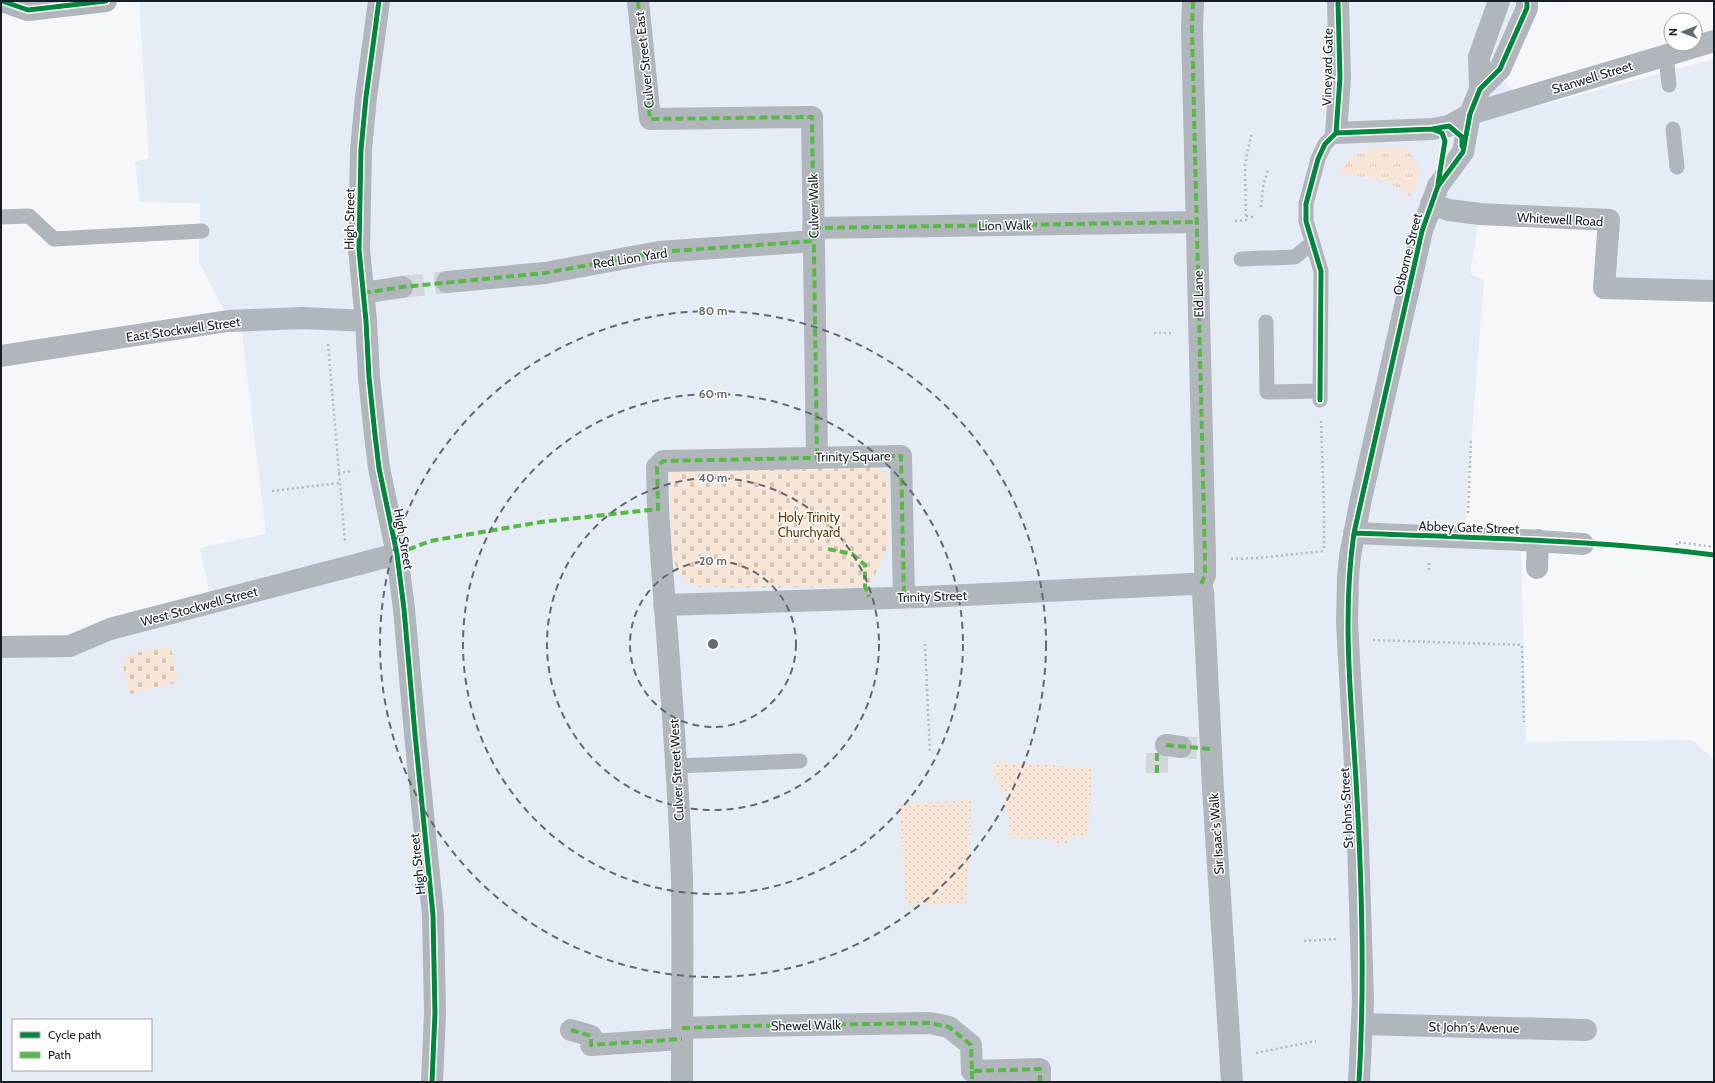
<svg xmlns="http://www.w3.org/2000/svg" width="1715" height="1083" font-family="Cabin,sans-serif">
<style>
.built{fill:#e5ecf6;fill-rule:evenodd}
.grass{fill:url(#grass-tufts)}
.cemetery{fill:url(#cemetery-stones)}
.garden{fill:url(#garden-dots)}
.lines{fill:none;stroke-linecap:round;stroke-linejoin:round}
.pedestrian-tunnel{stroke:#d3d6da;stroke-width:22;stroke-dasharray:22 11;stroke-linecap:butt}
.path{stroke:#b5b9be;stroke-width:2.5;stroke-dasharray:2 3;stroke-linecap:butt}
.service{stroke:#b0b6bc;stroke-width:15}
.pedestrian{stroke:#b0b6bc;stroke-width:22}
.minor{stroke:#b0b6bc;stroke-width:22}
.tertiary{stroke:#b0b6bc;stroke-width:22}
.quiet{stroke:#58b947;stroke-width:4;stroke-dasharray:8 4;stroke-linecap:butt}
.cycleway-casing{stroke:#fff;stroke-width:8}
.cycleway{stroke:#00873e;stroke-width:5}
.ring{fill:none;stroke:#636971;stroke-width:2;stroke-dasharray:7 5}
.labels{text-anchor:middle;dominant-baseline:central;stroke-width:3;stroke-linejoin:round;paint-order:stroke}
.street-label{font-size:13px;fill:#151d27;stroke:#fff}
.park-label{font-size:13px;fill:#663602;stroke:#fff}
.centre{fill:#636971;stroke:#fff;stroke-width:2}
.ring-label{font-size:12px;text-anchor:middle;font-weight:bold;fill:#636971;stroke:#fff;stroke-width:3;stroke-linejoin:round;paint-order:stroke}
</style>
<defs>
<pattern id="grass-tufts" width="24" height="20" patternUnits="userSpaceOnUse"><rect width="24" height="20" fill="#f8e6d9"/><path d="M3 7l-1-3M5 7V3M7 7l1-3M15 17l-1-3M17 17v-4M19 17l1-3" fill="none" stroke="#d4c5ba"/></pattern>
<pattern id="cemetery-stones" width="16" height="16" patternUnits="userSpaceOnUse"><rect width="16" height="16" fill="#f8e6d9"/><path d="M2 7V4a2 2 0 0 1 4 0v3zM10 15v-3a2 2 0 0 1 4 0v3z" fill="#d4c5ba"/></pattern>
<pattern id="garden-dots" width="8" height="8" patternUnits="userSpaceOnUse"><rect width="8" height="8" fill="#f8e6d9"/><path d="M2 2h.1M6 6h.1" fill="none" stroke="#d4c5ba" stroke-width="1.8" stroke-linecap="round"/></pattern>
</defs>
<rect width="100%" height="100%" fill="#f5f7fa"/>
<path class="built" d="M139,1h1395l-30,80 27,27 183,-49v233l-109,-4 4,-67 -129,-7 -10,60 14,6 -21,268 58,4 5,190 166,-2 22,19v323h-1713v-438l69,1 139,-54 -9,-43 66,-14 -24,-200 -18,-24 -25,-48 1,-59 -60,-1 -5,-40 14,-4zM13,1020h138v50h-138z"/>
<path class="grass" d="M1406,147l15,23 -10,27 -27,-18 -47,-5c22,-30 35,-25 69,-27z"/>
<path class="cemetery" d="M876,464l13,14 1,64 -18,39 -7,5 -98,2 -68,-1c-15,-4 -23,-18 -27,-32l-2,-84z
M170,646l9,36 -49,12 -8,-32 7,-8z"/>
<path class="garden" d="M994,762l99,6 -5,68 -18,1 -4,7h-10l-4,-5 -42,-1 -2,-34h-5l3,-9 -3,-6h-4v-8h-5z
M972,800l-6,104 -60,1 -7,-101z"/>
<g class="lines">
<path class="pedestrian-tunnel" d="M402,287l45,-5
M1181,747l16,1
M1157,753v20"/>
<path class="path" d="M1261,207l2,-20 5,-17
M1246,216l7,1
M1235,221l11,-1 -1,-56 7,-32
M1154,333h20
M328,344l17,198
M1321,421l3,88v39
M338,473l15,-2
M272,491l67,-8
M1468,513l3,-74
M1676,550l1,-8 37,5
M1231,559l27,-1 66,-7
M1429,570v-9
M1373,640l149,5 2,77
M925,644l5,109
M1304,941l33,-2
M1256,1053l60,-12"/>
<path class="service" d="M1666,55l3,30
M1673,129l4,38
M1,217l28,-1 25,23 148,-8
M1241,259l54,-2 17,-14
M1266,322l1,70 53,-1
M1320,400l1,-129 -15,-50v-17l12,-45 7,-15 11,-11
M676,766l124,-5"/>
<path class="pedestrian" d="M638,1l12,118 162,-2 5,340
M1193,1l-1,27 13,532v15l-5,12
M813,228l384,-6
M447,282l98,-9 114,-21 155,-11
M363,293l39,-6
M658,509l-1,-42 6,-6 238,-5 3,141
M1166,745l15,2
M682,1028l64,-2 184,-3 19,4 22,18 1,26 68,-2v13
M571,1030l20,6v9l91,-6"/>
<path class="minor" d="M2,1l26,9 78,-9
M1338,1l2,77 -4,55 96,-4 17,-3 21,-12
M1431,204l18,6 31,4 129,6 -5,68 110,3
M1,356l227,-35 75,-3 63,3
M658,509c8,124 20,247 24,371 1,67 0,135 0,202
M1354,533l168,7 61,4
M1537,568l1,-28
M664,605l259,-8 269,-13 8,3 3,4 10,198 19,293
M1,647l69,-1 40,-17 287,-75
M1362,1024l224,6"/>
<path class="tertiary" d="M379,1l-13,96 -5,53 -2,99 7,72 3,56 6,58 4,33 18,86 7,55 11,125 18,181 2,98 -3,69
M1480,89l20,-20 27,-61v-7
M1470,114l244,-73
M1359,1082l4,-82 -7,-218 -9,-159 1,-46 2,-21 11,-57 61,-268 16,-45 25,-34 7,-38 10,-25 -1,-32 20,-56"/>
<path class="quiet" d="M638,1l12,118 162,-2 5,340
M1193,1l-1,27 13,532v15l-5,12
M813,228l384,-6
M363,293l39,-6 143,-14 114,-21 155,-11
M828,549l24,5 13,11v21l4,11
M397,554l33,-13 111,-19 117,-13 -1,-42 6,-6 238,-5 3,141
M1166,745l45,4
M1157,753v20
M682,1028l64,-2 184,-3 19,4 22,18 1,26 68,-2v13
M571,1030l20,6v9l91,-6
M972,1071v11"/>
<defs>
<path id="cycleway" d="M2,1l26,9 78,-9
M379,1l-13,96 -5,53 -2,99 7,72 3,56 6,58 4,33 18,86 7,55 11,125 18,181 2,98 -3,69
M1432,129l10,4 3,8 -7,43
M1336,133l96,-4 17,-3 13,11v9
M1320,400l1,-129 -15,-50v-17l12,-45 7,-15 11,-11 4,-55 -2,-77
M1354,533c120,5 241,7 360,22
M1359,1082c6,-100 3,-202 -3,-302 -5,-82 -14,-165 -2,-247l68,-302 16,-45 25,-34 7,-38 10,-25 20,-20 27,-61v-7"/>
</defs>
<use href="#cycleway" class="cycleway-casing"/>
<use href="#cycleway" class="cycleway"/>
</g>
<g class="ring">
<circle cx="713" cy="644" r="83"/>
<circle cx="713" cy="644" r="166"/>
<circle cx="713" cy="644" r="250"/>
<circle cx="713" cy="644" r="333"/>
</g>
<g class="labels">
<g class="street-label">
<text transform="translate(644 60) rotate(-96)">Culver Street East</text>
<text transform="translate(1327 67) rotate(-89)">Vineyard Gate</text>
<text transform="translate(1592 77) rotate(-17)">Stanwell Street</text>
<text transform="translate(813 206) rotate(-91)">Culver Walk</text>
<text transform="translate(349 219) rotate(-89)">High Street</text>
<text transform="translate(1560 219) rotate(3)">Whitewell Road</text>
<text transform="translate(1005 225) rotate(-1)">Lion Walk</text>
<text transform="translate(1407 254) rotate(-76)">Osborne Street</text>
<text transform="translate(630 258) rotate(-9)">Red Lion Yard</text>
<text transform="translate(1198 294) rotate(-91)">Eld Lane</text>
<text transform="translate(183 329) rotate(-8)">East Stockwell Street</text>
<text transform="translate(853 456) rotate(-1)">Trinity Square</text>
<text transform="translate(1469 527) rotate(2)">Abbey Gate Street</text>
<text transform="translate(404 539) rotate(80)">High Street</text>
<text transform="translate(932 596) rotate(-2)">Trinity Street</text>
<text transform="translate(199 606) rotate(-15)">West Stockwell Street</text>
<text transform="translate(676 770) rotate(-93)">Culver Street West</text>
<text transform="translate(1346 808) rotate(-93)">St Johns Street</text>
<text transform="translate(1216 834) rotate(-94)">Sir Isaac's Walk</text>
<text transform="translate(417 864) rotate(-96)">High Street</text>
<text transform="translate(806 1025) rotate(-1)">Shewel Walk</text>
<text transform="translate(1474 1027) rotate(1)">St John's Avenue</text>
</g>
<g class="park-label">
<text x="809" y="517">Holy Trinity<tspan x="809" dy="15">Churchyard</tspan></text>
</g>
</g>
<circle cx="713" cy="644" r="6" class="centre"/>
<g class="ring-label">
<text x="713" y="315">80 m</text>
<text x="713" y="398">60 m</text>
<text x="713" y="482">40 m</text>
<text x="713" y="565">20 m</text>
</g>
<rect width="1715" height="1083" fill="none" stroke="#151d27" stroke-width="4"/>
<rect x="12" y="1019" width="140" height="52" fill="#ffffff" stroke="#a1a5a9"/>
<rect x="20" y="1032" width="20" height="6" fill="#00873e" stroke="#a1a5a9"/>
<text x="48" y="1039" font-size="12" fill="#151d27">Cycle path</text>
<rect x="20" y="1052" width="20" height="6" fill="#58b947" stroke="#a1a5a9"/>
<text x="48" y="1059" font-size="12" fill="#151d27">Path</text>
<g transform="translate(1683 32) rotate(270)"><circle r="19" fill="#ffffff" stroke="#a1a5a9"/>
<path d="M0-3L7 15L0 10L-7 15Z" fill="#636971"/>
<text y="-6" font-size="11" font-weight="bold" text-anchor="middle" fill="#151d27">N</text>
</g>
</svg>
